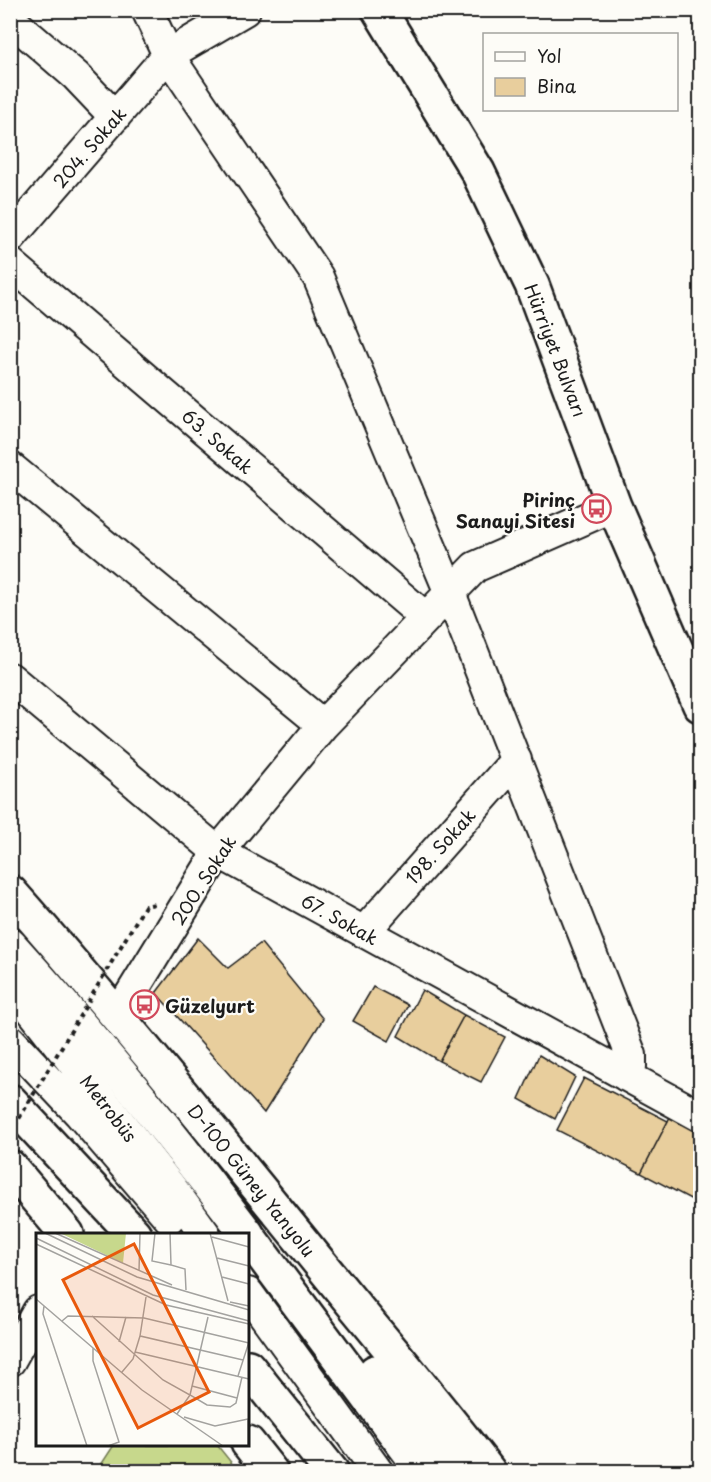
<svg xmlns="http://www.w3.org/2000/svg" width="711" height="1482" font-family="'Playpen Sans',sans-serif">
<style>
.green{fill:#c7d88c;stroke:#727a54;stroke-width:1.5}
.building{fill:#e8ce9d;stroke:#1c1c1c;stroke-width:1.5}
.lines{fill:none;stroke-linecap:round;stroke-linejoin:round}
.minor-casing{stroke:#1c1c1c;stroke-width:34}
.major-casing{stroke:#1c1c1c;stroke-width:38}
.highway-casing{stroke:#1c1c1c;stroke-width:38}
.path{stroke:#1c1c1c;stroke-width:4;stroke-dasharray:4.5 4.5;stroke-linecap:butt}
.minor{stroke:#fdfcf7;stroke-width:30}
.major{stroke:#fdfcf7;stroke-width:33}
.highway{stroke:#fdfcf7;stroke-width:33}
.path-bridge{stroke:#1c1c1c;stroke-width:4;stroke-dasharray:4.5 4.5;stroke-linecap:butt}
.labels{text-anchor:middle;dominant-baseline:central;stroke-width:4.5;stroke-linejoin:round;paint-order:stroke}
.street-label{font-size:18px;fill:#1c1c1c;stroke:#fdfcf7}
.poi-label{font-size:18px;font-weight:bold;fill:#1c1c1c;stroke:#fdfcf7;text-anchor:end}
.inset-road{fill:none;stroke:#a3a29f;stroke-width:1.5}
.view{fill:#e8590c;fill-opacity:0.15;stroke:#e8590c;stroke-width:3}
.inset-edge{fill:none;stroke:#1c1c1c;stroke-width:3}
</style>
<rect width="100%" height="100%" fill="#fdfcf7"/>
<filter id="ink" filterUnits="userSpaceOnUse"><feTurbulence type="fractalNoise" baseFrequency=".0167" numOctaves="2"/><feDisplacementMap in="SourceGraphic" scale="12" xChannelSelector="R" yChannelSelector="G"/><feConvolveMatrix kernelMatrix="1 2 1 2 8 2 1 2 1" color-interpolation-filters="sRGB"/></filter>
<g filter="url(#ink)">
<path class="green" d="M114,1445h103l21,26h-141z"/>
<path class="building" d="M198,938l30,30 33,-25 62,76 -59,94 -108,-120z
M373,987l35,18 -19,36 -36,-20z
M422,990l42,25 -25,46 -41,-25z
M464,1015l41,22 -24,45 -42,-21z
M539,1055l36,22 -20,42 -36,-20z
M584,1078l84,43 -27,52 -84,-43z
M670,1117l30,17v70l-59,-31z"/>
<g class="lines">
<defs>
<path id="minor" d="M245,10l-77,45 150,222 132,316 181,462v12l-5,9
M10,19l66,57 39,41
M10,238l158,-183 -21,-45
M10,263l416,355
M10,467l313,258 152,-158 139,-61
M10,678l208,174 482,264
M364,932l152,-172
M10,983l161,204 34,47
M118,1015l100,-163 105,-127
M10,1040l69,73 90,105
M248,1293l130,179
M10,1361l28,-50"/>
<path id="major" d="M379,10l99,162 54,113 82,221 86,199
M10,892c111,125 215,255 321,385 53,65 107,128 158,195
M10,1167l57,67
M248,1443l23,29"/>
<path id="highway" d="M10,945c84,93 162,190 237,289
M10,1101l124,133
M248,1236l176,236
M248,1367l84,105
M375,1372l62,75 18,25"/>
</defs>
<use href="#minor" class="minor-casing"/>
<use href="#major" class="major-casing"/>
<use href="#highway" class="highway-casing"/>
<path class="path" d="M120,948l25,-42 10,-2"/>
<use href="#minor" class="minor"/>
<use href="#major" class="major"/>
<use href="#highway" class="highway"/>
<path class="path-bridge" d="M10,1134l110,-186"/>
</g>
</g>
<defs>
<symbol id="bus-ring" viewBox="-11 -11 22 22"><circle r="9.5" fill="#fdfcf7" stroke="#d1495b" stroke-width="1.5"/><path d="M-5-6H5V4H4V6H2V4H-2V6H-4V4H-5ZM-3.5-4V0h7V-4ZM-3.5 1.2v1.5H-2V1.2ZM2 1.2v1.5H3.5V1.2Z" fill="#d1495b"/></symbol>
</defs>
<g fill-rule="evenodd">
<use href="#bus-ring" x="580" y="492" width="33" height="33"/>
<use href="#bus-ring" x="128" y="988" width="33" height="33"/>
</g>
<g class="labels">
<g class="street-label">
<text transform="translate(89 147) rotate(-49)">204. Sokak</text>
<text transform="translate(556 350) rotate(69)">Hürriyet Bulvarı</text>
<text transform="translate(218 441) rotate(41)">63. Sokak</text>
<text transform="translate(440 846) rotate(-48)">198. Sokak</text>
<text transform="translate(203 880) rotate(-57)">200. Sokak</text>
<text transform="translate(340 919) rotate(29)">67. Sokak</text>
<text transform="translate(109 1108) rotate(52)">Metrobüs</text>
<text transform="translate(252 1180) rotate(51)">D-100 Güney Yanyolu</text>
</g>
<g class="poi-label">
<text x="575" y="499">Pirinç<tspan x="575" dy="21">Sanayi Sitesi</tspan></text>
<text x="165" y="1005" text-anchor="start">Güzelyurt</text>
</g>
</g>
<g transform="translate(36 1233)">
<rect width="213" height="213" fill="#fdfcf7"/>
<path d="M24,0h66l-3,30z" fill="#c7d88c"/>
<path class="inset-road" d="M9,0l92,44 112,33M19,0l117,52M119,0l-3,28 19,4M134,0l1,32 14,4 1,21M174,0l18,68M176,4l37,10M0,5l117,57 96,26M0,11l130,61 83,19M181,25l32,8M103,38l1,-38M186,44l27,7M0,66l106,91 81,56M194,69l19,4M8,73l-1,8 44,132M56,83l71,64 27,15 -13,19M172,84l-18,78 17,10 23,2 6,-4 6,-26M26,88l6,-5 76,2 105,25M104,103l6,-39M83,109l7,-25M57,115v13l26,81 -11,4M99,119l114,27M86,139l11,-13 7,-23 103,24M202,143l11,-34M156,153l45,12M148,184l31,9 33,-7M212,213v-27"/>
<path class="view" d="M98,11l75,148 -71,36 -75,-148z"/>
<rect width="213" height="213" class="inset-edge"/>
</g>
<rect width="711" height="1482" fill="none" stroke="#fdfcf7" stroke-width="36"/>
<rect x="18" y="18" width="675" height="1446" fill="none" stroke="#1c1c1c" stroke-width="2" filter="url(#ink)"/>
<rect x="483" y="33" width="195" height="78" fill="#fdfcf7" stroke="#a3a29f" stroke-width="1.5"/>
<rect x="495" y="52" width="30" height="9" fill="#fdfcf7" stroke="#a3a29f" stroke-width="1.5"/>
<text x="537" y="63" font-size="18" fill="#1c1c1c">Yol</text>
<rect x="495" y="78" width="30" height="18" fill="#e8ce9d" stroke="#a3a29f" stroke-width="1.5"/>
<text x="537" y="93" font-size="18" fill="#1c1c1c">Bina</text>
</svg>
